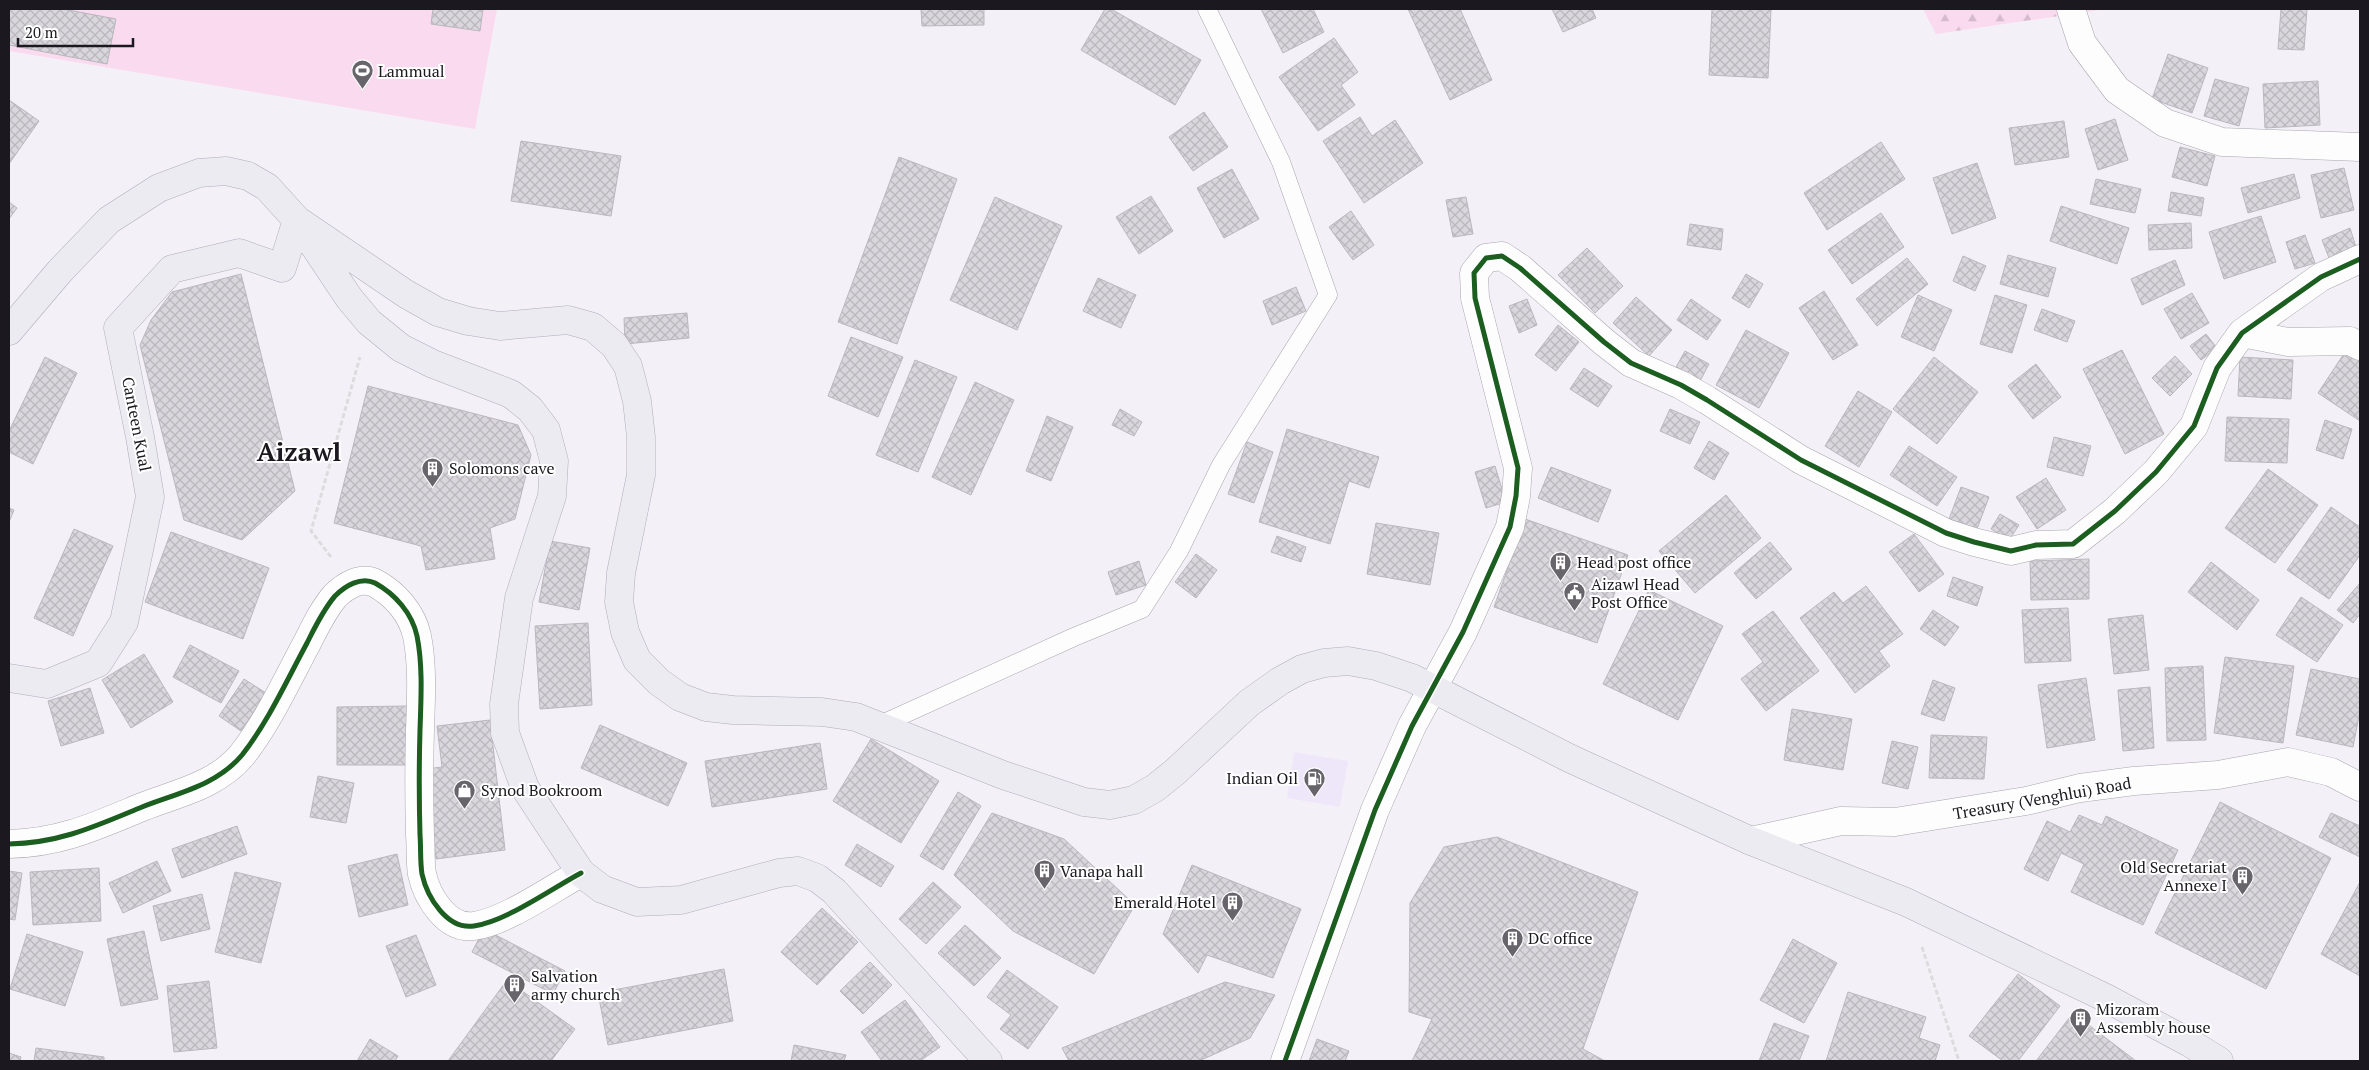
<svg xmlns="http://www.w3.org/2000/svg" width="2369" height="1070" font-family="'PT Serif',serif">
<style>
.built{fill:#eee7f9}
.forest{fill:url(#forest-firs)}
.pitch{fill:#f9daef}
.building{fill:url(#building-cross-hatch);stroke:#bbb7be}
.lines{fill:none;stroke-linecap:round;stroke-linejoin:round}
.lane-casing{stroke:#a8a5ac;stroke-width:19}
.street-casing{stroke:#a8a5ac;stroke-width:29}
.secondary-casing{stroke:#a8a5ac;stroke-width:29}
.primary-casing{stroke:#afadbc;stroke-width:29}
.path{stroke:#dcdcde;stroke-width:3;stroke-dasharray:5 2.5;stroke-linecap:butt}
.lane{stroke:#fdfdfe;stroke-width:18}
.street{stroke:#fdfdfe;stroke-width:28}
.secondary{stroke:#fdfdfe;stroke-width:28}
.primary{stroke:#ecebf2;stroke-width:28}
.cycleway-casing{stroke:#fff;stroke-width:8}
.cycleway{stroke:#1b5e20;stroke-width:5}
.labels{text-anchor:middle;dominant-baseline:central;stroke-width:4;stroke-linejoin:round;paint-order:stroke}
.poi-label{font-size:16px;fill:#1b191f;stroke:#fff;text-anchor:start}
.street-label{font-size:16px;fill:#1b191f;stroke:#fff}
.town-label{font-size:26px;font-weight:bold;fill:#1b191f;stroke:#fff}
</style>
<defs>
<pattern id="forest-firs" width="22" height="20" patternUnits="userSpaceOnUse" patternTransform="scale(1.25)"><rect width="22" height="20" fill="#f9daef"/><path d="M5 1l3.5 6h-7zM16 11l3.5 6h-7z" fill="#d5bacc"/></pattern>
<pattern id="building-cross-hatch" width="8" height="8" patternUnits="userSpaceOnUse" patternTransform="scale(1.25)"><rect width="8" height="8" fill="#dad6dd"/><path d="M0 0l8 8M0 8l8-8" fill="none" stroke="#bab7bd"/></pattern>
</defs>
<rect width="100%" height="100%" fill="#f4f0f8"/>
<path class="built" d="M1294,752l54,9 -8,46 -53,-9z"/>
<path class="forest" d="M1923,9h183l-170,25z"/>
<path class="pitch" d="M9,9h488l-22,120 -466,-78z"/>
<path class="building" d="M9,9h54l53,10 -9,45 -98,-19z
M433,9h50l-3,22 -49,-7z
M921,9h63v16l-62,1z
M1105,9h6l90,51 -26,45 -94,-55z
M1261,9h52l11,23 -41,21z
M1408,9h52l32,71 -42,20z
M1552,9h40l4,9 -33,14z
M1712,9h59l-3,69 -59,-3z
M2281,9h26l-3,41 -26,-1z
M1334,38l24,34 -17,13 14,20 -37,26 -39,-54z
M2168,54l40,14 -16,45 -40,-14z
M2215,79l34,9 -10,38 -35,-10z
M2318,81l2,44 -55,3 -2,-44z
M9,100l30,21 -30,43z
M1204,112l24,35 -35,24 -24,-34z
M1360,117l12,19 23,-16 28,43 -59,40 -41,-62z
M2115,119l13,41 -30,10 -13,-41z
M2064,121l5,36 -54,8 -6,-37z
M521,141l100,15 -10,60 -100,-15z
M1881,142l24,37 -78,51 -23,-37z
M2180,147l35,9 -8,30 -35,-9z
M899,157l58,22 -60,165 -59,-22z
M1977,163l19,55 -44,16 -19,-56z
M2344,168l10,42 -33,8 -10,-43z
M1232,169l27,50 -35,19 -27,-50z
M2294,174l6,24 -52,15 -7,-25z
M2096,179l45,10 -6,24 -45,-9z
M2171,192l33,6 -3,18 -33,-5z
M1151,196l22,35 -34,23 -23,-37z
M995,197l67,29 -45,104 -67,-30z
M1466,197l7,37 -20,3 -7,-37z
M9,202l8,6 -8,11z
M2061,206l68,22 -12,36 -67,-23z
M1351,211l23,34 -21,15 -24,-33z
M1881,213l23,34 -52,37 -24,-34z
M2261,216l15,46 -52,17 -15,-47z
M2191,223l1,25 -43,2 -1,-25z
M1690,224l33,5 -2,21 -34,-5z
M2350,228l6,19 -27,11 -7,-18z
M2305,235l10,28 -20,6 -9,-27z
M1587,248l36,38 -28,27 -37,-38z
M2008,255l48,13 -8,29 -48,-13z
M1963,256l23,10 -11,25 -22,-10z
M1907,258l21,26 -51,42 -21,-27z
M2175,260l10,25 -43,20 -11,-26z
M241,274l54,217 -53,49 -58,-20 -44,-175 11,-25 21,-28z
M1746,274l17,10 -14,24 -17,-10z
M1098,278l38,17 -15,33 -38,-17z
M1296,287l10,24 -34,14 -9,-24z
M1824,291l34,54 -25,15 -34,-52z
M2192,293l17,30 -28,16 -17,-30z
M1918,295l34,15 -18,41 -33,-14z
M1995,295l32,10 -15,48 -32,-9z
M1636,297l36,33 -23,26 -36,-33z
M1527,299l10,26 -18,8 -10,-27z
M1691,299l30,21 -14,20 -30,-20z
M2042,309l33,12 -8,21 -33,-12z
M687,313l2,25 -64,6 -1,-26z
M1558,325l21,17 -23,29 -21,-16z
M1746,330l43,23 -30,55 -43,-23z
M2206,334l11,14 -16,12 -11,-14z
M851,337l52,20 -25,60 -50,-21z
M2347,349l13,9v63l-42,-28z
M2122,350l42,84 -39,20 -42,-85z
M1685,351l24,13 -9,17 -25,-12z
M2175,356l17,18 -22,22 -18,-18z
M45,357l32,16 -44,91 -24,-12v-21z
M1934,357l44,35 -41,52 -44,-35z
M2240,357l53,3 -2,39 -53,-3z
M915,360l42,17 -39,95 -42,-17z
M2036,364l25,33 -28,22 -25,-33z
M1584,368l28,18 -14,21 -28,-18z
M975,382l39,18 -43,95 -39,-18z
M368,386l150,39 13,30 -16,64 -25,9 5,31 -69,11 -5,-24 -87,-23z
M1858,391l34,21 -33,55 -34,-21z
M1120,409l22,13 -8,14 -22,-11z
M1670,409l30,13 -10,22 -30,-13z
M1047,416l26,11 -22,54 -25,-10z
M2227,417l62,2 -2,44 -62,-2z
M2325,420l27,9 -9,30 -27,-9z
M1287,429l92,28 -10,31 -20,-7 -19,63 -71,-22z
M2054,437l37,9 -8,30 -36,-9z
M1709,441l20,12 -15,27 -20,-12z
M1247,442l26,10 -19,51 -26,-9z
M1909,446l48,31 -20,29 -47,-31z
M1495,466l11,36 -20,6 -11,-36z
M1551,467l60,23 -13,32 -60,-24z
M2268,469l50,36 -43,58 -50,-35z
M2046,478l20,32 -29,19 -21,-32z
M1961,487l28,10 -12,32 -28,-10z
M1726,495l35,43 -66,55 -36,-42z
M2331,507l29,20v28l-31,44 -42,-29z
M9,508l5,2 -5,12z
M2000,514l19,11 -10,15 -18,-11z
M1525,519l103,36 -31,88 -103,-36z
M1376,523l63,10 -9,52 -63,-11z
M74,529l39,17 -40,90 -39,-18z
M171,532l98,36 -26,71 -98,-37z
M1914,534l30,40 -25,18 -30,-40z
M1277,536l29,11 -5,15 -30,-10z
M550,541l40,7 -11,62 -40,-8z
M1770,542l22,27 -36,30 -22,-26z
M1196,554l21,16 -21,28 -21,-16z
M2089,559v40l-58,1 -1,-39z
M1139,561l7,24 -30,10 -8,-23z
M2211,562l48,38 -22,30 -49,-38z
M1953,577l30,10 -6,19 -30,-10z
M2360,583v31l-7,9 -16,-13z
M1866,586l37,48 -24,17 11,15 -35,27 -55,-75 34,-26 9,11z
M1649,590l74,36 -45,94 -75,-36z
M2301,597l42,28 -26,37 -41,-27z
M2068,608l3,53 -46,2 -3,-53z
M1933,610l26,17 -14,19 -25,-17z
M1773,611l46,60 -53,40 -25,-32 22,-17 -21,-28z
M2143,615l6,55 -35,4 -6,-55z
M588,623l4,82 -52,4 -5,-83z
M190,645l49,26 -18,32 -48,-26z
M144,654l29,48 -42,26 -29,-48z
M2225,657l69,9 -11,77 -69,-10z
M2203,666l3,74 -39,1 -2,-73z
M2311,669l49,10v32l-7,36 -57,-12z
M2086,678l9,62 -48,8 -9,-63z
M244,679l22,14 -25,38 -22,-15z
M1933,680l22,8 -11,33 -23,-7z
M2150,687l4,61 -31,3 -5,-61z
M90,688l14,45 -43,13 -13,-45z
M407,706v59h-70v-58z
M1792,709l60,10 -9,51 -59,-10z
M490,720l15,130 -69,9 -10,-90 16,-2 -5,-41z
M600,725l87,38 -19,43 -87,-38z
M1931,735l56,2 -3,42 -55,-1z
M871,739l68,42 -38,62 -68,-42z
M1892,741l26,6 -10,42 -26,-6z
M820,743l7,46 -115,18 -7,-46z
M318,776l36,7 -8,40 -36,-6z
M958,792l23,14 -38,64 -23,-14z
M2220,802l111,56 -65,131 -111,-56z
M992,813l72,26 71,66 -41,69 -81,-43 -59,-56z
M2331,813l29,13v31l-41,-20z
M2079,815l23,10 4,-9 72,34 -35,75 -72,-33 13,-28 -23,-11 -13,28 -24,-12 23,-48 23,11z
M237,826l10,28 -65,24 -10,-29z
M1497,837l141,55 -55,157 22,12h-193l20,-42 -23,-7 1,-109 34,-56z
M857,844l37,22 -13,21 -36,-22z
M397,854l11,51 -49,12 -11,-51z
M157,861l14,30 -48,22 -14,-30z
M1192,865l109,44 -28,69 -66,-23 -9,18 -35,-39z
M99,868l2,53 -68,4 -3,-53z
M9,871l13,2 -7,47 -6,-1z
M235,872l46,11 -20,80 -46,-11z
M933,882l28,25 -35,37 -27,-25z
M2360,882v94l-39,-22z
M202,894l8,35 -49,12 -8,-35z
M822,908l36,34 -41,43 -36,-33z
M965,925l36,33 -27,28 -36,-33z
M484,929l81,42 -12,23 -81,-42z
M144,931l14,68 -37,7 -14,-67z
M27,934l56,18 -18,54 -55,-17z
M416,935l20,50 -30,12 -20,-51z
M1793,939l44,24 -33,60 -44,-23z
M870,962l22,23 -29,29 -23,-23z
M724,969l9,52 -125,24 -10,-52z
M1007,970l51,37 -30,42 -28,-20 11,-14 -24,-18z
M2018,974l42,32 -42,55h-15l-34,-25z
M507,980l68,49 -24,32h-103z
M209,981l8,67 -43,4 -7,-66z
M1225,982l50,13 -25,43 -51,23h-130l-7,-13z
M1848,992l78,25 -7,21 21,7 -5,16h-109z
M905,1000l35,47 -20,14h-38l-21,-29z
M2073,1013l63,48h-100z
M1774,1023l35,13 -10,25h-40z
M370,1039l28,17 -3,5h-38z
M1317,1039l32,12 -4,10h-36z
M794,1045l52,10 -2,6h-53z
M36,1048l68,9v4h-70z
M9,1053l12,4 -1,4h-11z"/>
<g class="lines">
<defs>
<path id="lane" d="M880,725l194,-88 68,-28 37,-58 42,-86 107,-170 -47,-133 -74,-153"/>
<path id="street" d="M2071,9l11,34 35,47 48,33 57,19 138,5
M2242,333l46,9 62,-1 10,5
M1751,841l90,-20 54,1 131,-21 54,-13 54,-7 84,-6 70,-13 43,10 29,15
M1285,1061l90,-251 37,-84 51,-94 47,-105 6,-31 2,-28 -43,-170 -1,-25 12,-15 16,-2 18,12 84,74 27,21 50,22 26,15 94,60 145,73 28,9 37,9 25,-6 37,-1 42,-33 41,-39 38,-46 23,-58 25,-35 79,-56 39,-18"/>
<path id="secondary" d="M9,844c51,-1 87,-18 133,-37 35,-14 74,-21 100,-52 26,-33 45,-75 65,-112 8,-16 16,-33 28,-47 10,-10 26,-20 40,-13 20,11 37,30 42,53 6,30 4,63 3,94 -1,35 -1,70 0,105 1,12 0,27 2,39 5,23 25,56 52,52 33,-5 77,-37 107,-53"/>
<path id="primary" d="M297,220l109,74 32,18 30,9 32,5 68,-6 25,7 21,18 14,21 9,35 4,36v38l-20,98 -2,29 6,30 12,28 22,22 21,15 26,10 27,3 89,2 34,5 147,58 81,27 26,3 24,-5 21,-12 20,-16 74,-69 31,-22 22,-12 22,-6 24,-2 28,5 36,12 157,80 182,83 155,61 200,96 84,45 29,18
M9,331l51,-60 49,-51 50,-32 40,-15 27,-2 22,5 19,11 30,33 52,78 20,24 32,26 32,16 78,30 19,15 16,21 8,31 -2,35 -33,102 -15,106 1,29 20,55 56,85 21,16 35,13 44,-2 98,-27 19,-2 19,7 17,13 154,170
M9,678l38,6 51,-21 26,-41 26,-125 -10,-60 -22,-109 54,-59 67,-16 43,15 15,-48"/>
</defs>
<use href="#lane" class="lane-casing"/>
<use href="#street" class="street-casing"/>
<use href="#secondary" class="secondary-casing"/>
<use href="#primary" class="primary-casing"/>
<path class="path" d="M331,557l-20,-26 49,-174
M1922,947l37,114"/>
<use href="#lane" class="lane"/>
<use href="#street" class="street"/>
<use href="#secondary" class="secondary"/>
<use href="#primary" class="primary"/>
<defs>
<path id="cycleway" d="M9,844c51,-1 87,-18 133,-37 35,-14 74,-21 100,-52 26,-33 45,-75 65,-112 8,-16 16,-33 28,-47 10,-10 26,-20 40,-13 20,11 37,30 42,53 6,30 4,63 3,94 -1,35 -1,70 0,105 1,12 0,27 2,39 5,23 25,56 52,52 33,-5 77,-37 107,-53
M1285,1061l90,-251 37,-84 51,-94 47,-105 6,-31 2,-28 -43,-170 -1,-25 12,-15 16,-2 18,12 84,74 27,21 50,22 26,15 94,60 145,73 28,9 37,9 25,-6 37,-1 42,-33 41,-39 38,-46 23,-58 25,-35 79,-56 39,-18"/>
</defs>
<use href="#cycleway" class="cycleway-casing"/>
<use href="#cycleway" class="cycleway"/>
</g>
<defs>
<symbol id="stadium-pin" viewBox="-11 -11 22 30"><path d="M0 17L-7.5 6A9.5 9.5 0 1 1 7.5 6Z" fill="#67646b" stroke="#fff"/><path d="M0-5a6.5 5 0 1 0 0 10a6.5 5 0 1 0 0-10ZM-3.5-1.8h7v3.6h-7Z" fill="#fff"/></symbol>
<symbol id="building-pin" viewBox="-11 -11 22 30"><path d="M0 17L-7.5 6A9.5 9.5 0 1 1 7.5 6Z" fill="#67646b" stroke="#fff"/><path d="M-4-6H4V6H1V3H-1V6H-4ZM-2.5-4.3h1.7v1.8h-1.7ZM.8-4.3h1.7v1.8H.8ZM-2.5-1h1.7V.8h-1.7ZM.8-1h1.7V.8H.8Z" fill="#fff"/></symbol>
<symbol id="civic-pin" viewBox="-11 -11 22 30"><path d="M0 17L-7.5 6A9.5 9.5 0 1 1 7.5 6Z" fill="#67646b" stroke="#fff"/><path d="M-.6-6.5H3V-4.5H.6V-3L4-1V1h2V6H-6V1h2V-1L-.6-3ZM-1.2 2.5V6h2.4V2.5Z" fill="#fff"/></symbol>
<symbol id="fuel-pin" viewBox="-11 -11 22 30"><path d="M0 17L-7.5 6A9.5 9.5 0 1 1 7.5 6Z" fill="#67646b" stroke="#fff"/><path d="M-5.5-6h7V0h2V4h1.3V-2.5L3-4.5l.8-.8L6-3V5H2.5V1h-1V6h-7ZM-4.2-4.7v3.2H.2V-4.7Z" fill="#fff"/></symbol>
<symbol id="shop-pin" viewBox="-11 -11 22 30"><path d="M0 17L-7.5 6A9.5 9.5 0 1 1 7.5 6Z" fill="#67646b" stroke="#fff"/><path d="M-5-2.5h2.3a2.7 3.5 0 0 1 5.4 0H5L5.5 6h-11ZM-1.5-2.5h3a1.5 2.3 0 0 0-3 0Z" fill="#fff"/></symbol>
</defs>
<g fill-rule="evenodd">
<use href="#stadium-pin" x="350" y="58" width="25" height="34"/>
<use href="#building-pin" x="420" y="456" width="25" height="34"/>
<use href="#building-pin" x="1548" y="550" width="25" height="34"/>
<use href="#civic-pin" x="1562" y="580" width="25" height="34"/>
<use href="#fuel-pin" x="1302" y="766" width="25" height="34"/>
<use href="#shop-pin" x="452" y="778" width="25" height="34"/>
<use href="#building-pin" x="1032" y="858" width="25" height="34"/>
<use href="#building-pin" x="2230" y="864" width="25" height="34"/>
<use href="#building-pin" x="1220" y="890" width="25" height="34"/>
<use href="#building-pin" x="1500" y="926" width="25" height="34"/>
<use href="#building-pin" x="502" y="972" width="25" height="34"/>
<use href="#building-pin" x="2068" y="1006" width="25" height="34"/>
</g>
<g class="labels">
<g class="poi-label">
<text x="378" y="71">Lammual</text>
<text x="449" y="468">Solomons cave</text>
<text x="1577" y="562">Head post office</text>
<text x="1591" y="584">Aizawl Head<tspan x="1591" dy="18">Post Office</tspan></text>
<text x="1298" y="778" text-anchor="end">Indian Oil</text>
<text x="481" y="790">Synod Bookroom</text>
<text x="2227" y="867" text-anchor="end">Old Secretariat<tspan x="2227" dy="18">Annexe I</tspan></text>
<text x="1060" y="871">Vanapa hall</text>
<text x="1216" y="902" text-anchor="end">Emerald Hotel</text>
<text x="1528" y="938">DC office</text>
<text x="531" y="976">Salvation<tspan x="531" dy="18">army church</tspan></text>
<text x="2096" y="1009">Mizoram<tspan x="2096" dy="18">Assembly house</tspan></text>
</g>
<g class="street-label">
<text transform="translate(137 424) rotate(79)">Canteen Kual</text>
<text transform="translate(2042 798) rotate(-10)">Treasury (Venghlui) Road</text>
</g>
<g class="town-label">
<text x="299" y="451">Aizawl</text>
</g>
</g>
<rect width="2369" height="1070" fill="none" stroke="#1b191f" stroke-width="20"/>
<path d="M18 38v8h115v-8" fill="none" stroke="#1b191f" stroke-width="2.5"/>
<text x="25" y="38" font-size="15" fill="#1b191f" stroke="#ffffff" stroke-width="4" paint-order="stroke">20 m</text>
</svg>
